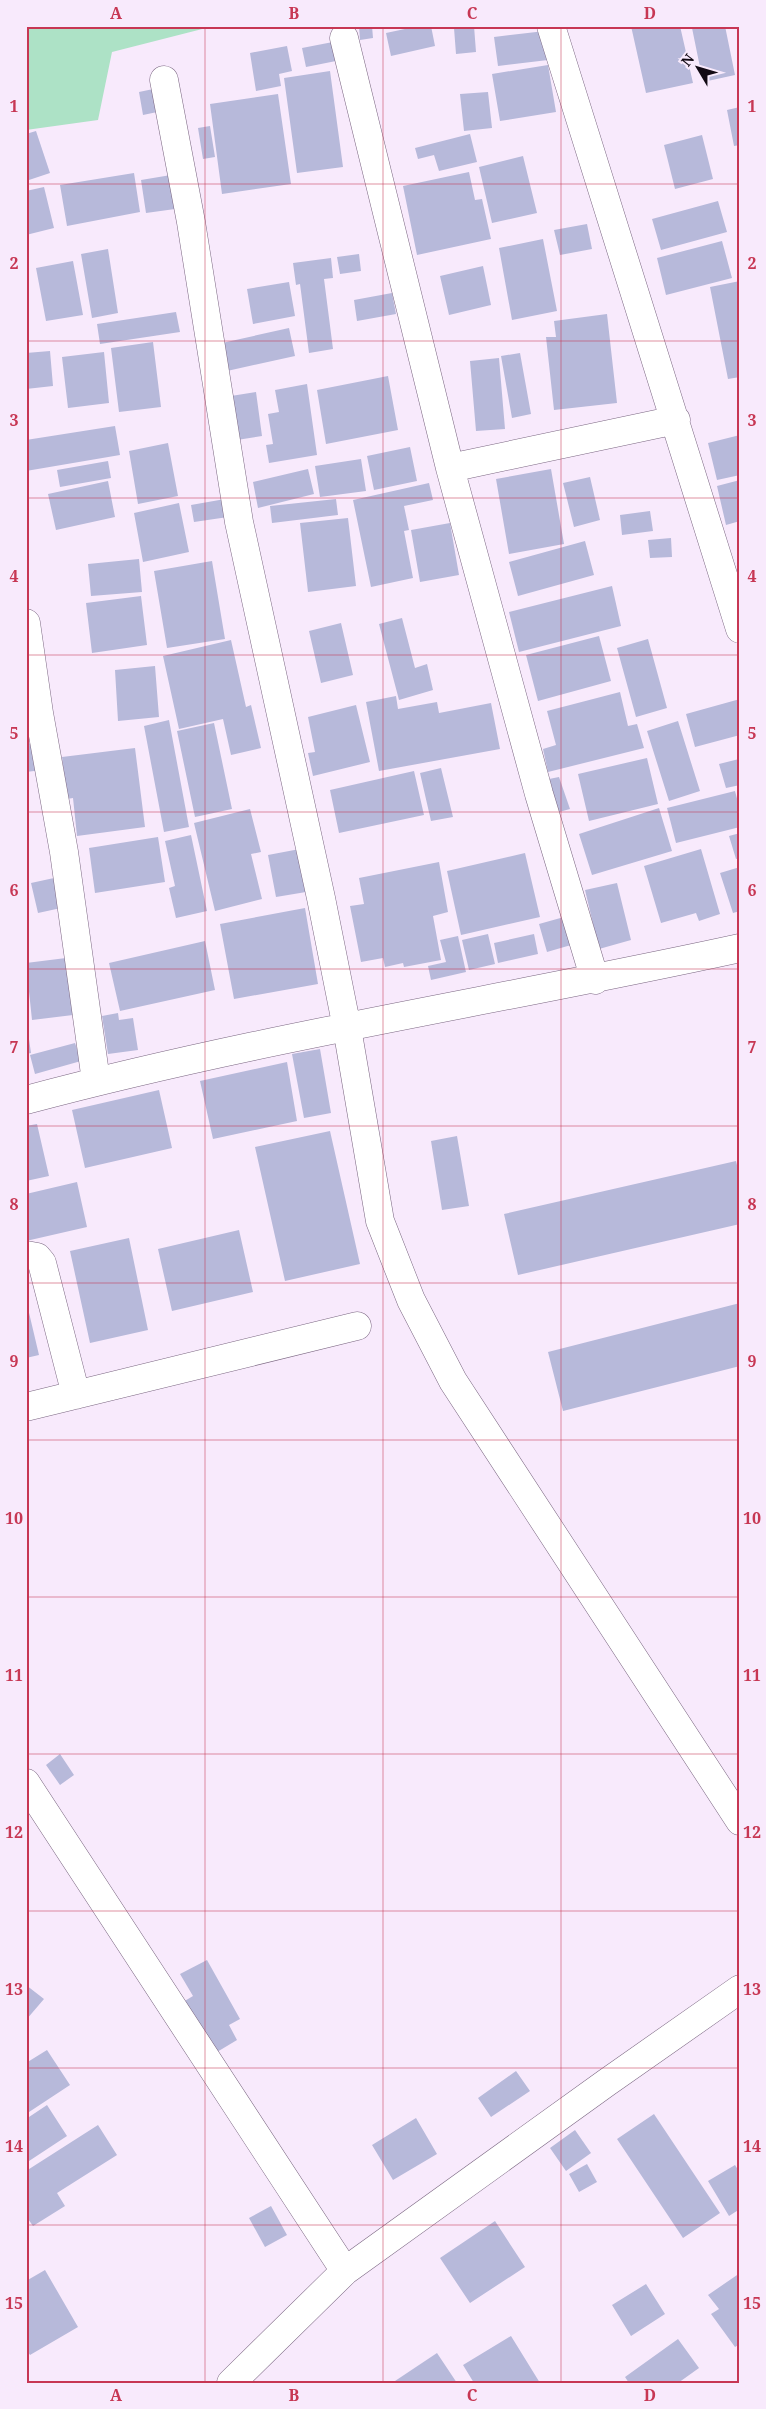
<svg xmlns="http://www.w3.org/2000/svg" width="766" height="2409" font-family="'Noto Serif',serif">
<style>
.green{fill:#ade2c6}
.building{fill:#b7b9da}
.lines{fill:none;stroke-linecap:round;stroke-linejoin:round}
.minor-casing{stroke:#7b6782;stroke-width:29}
.minor{stroke:#fff;stroke-width:28}
.grid{fill:none;stroke:#c73754;stroke-width:1;stroke-opacity:0.55}
.neatline{fill:none;stroke:#c73754;stroke-width:2}
.grid-label{font-size:16px;text-anchor:middle;font-weight:bold;fill:#c73754}
</style>
<rect width="100%" height="100%" fill="#f8eafc"/>
<path class="green" d="M26,26h188l-102,26 -14,68 -72,10z"/>
<path class="building" d="M359,26h13l1,12 -13,2z
M419,26h12l4,20 -44,10 -5,-23z
M474,26l2,26 -20,2 -2,-26z
M631,26h49l13,57 -47,10z
M699,26h26l10,49 -32,7 -11,-54z
M545,31l3,29 -50,6 -4,-29z
M338,41l3,19 -35,7 -4,-19z
M287,46l5,25 -13,3 2,12 -25,5 -6,-38z
M548,65l8,47 -56,9 -8,-47z
M330,71l13,96 -46,6 -13,-95z
M158,88l4,23 -19,4 -4,-23z
M488,92l4,36 -28,3 -4,-37z
M278,94l13,90 -69,10 -12,-90z
M740,107v38l-6,1 -7,-36z
M210,126l5,31 -12,2 -5,-31z
M36,131l14,42 -24,8v-47z
M470,134l7,28 -38,9 -5,-16 -16,4 -3,-11z
M702,135l11,44 -38,10 -11,-44z
M523,156l14,57 -45,10 -13,-56z
M469,172l6,28 7,-1 9,40 -74,16 -14,-69z
M134,173l6,39 -73,14 -7,-41z
M171,175l4,34 -29,4 -5,-33z
M44,187l10,41 -28,7v-44z
M718,201l9,31 -66,18 -9,-31z
M587,224l5,25 -32,6 -6,-25z
M543,239l14,72 -45,9 -13,-72z
M722,241l10,37 -66,17 -9,-37z
M108,249l10,64 -26,5 -11,-64z
M359,254l2,17 -21,3 -3,-17z
M331,258l2,20 -9,1 9,70 -24,4 -9,-69 -4,1 -3,-22z
M73,261l10,54 -37,6 -10,-53z
M483,266l8,39 -42,10 -9,-39z
M740,281v96l-12,2 -18,-92z
M289,282l6,34 -42,8 -6,-35z
M392,293l4,21 -39,7 -3,-21z
M176,312l4,20 -80,12 -3,-20z
M607,314l10,89 -63,7 -8,-73h10l-2,-16z
M289,328l6,28 -68,15 -5,-28z
M153,342l8,65 -42,5 -8,-64z
M50,351l3,35 -27,3v-36z
M104,352l5,51 -41,5 -6,-51z
M520,353l11,61 -19,4 -11,-62z
M499,358l6,71 -29,2 -6,-70z
M388,376l10,54 -72,14 -9,-54z
M307,384l10,71 -48,8 -3,-18 7,-1 -5,-30 11,-2 -4,-22z
M256,392l6,44 -25,4 -6,-44z
M115,426l5,29 -94,16v-31z
M740,435v40l-23,5 -9,-37z
M168,443l10,53 -40,8 -9,-53z
M410,447l7,34 -43,9 -7,-34z
M361,459l5,32 -46,6 -5,-31z
M108,461l3,17 -51,9 -3,-17z
M308,469l6,25 -56,14 -5,-26z
M551,469l13,75 -55,10 -13,-75z
M590,477l10,43 -26,7 -11,-44z
M740,480v41l-14,4 -9,-39z
M108,481l7,36 -59,13 -8,-36z
M429,483l4,17 -29,6 5,24 -5,1 9,47 -42,9 -18,-87z
M225,499l3,18 -34,5 -3,-17z
M336,499l2,16 -66,8 -2,-17z
M179,503l10,49 -46,10 -9,-49z
M650,511l3,20 -31,4 -2,-20z
M348,518l8,68 -48,6 -8,-69z
M450,523l9,52 -39,7 -9,-52z
M671,538l1,19 -22,1 -2,-18z
M585,541l9,34 -76,21 -9,-34z
M139,559l3,33 -51,4 -3,-32z
M212,561l13,78 -58,9 -13,-77z
M612,586l9,40 -102,26 -10,-40z
M141,596l6,49 -55,8 -6,-50z
M402,618l13,50 12,-4 6,26 -34,10 -20,-76z
M341,623l12,52 -32,8 -12,-52z
M599,636l12,45 -73,20 -12,-46z
M648,639l19,69 -31,9 -19,-69z
M231,640l15,67 5,-2 10,43 -30,7 -8,-36 -44,10 -16,-73z
M155,666l4,51 -41,4 -3,-51z
M620,692l8,34 9,-2 7,24 -96,24 -5,-23 13,-4 -9,-34z
M396,696l2,13 39,-7 2,11 52,-10 9,46 -121,22 -13,-69z
M740,699v36l-45,12 -9,-33z
M356,705l14,57 -57,14 -5,-23 7,-1 -7,-35z
M169,720l20,107 -25,5 -20,-106z
M678,721l22,70 -31,10 -22,-70z
M214,723l18,86 -37,8 -18,-86z
M39,742l3,28 -16,2v-28z
M135,748l10,79 -68,9 -4,-38 -6,1 -5,-42z
M647,758l11,46 -69,17 -11,-47z
M739,759l1,26 -14,3 -7,-24z
M441,768l12,49 -22,4 -11,-48z
M414,771l10,44 -85,18 -9,-43z
M559,777l11,32 -11,3 -10,-33z
M735,791l5,19v17l-64,16 -9,-35z
M659,808l13,43 -80,24 -13,-41z
M250,809l11,43 -10,2 11,45 -47,12 -21,-88z
M740,833v25l-4,1 -7,-23z
M191,835l16,76 -31,7 -7,-30 6,-2 -10,-45z
M158,837l7,45 -70,11 -6,-45z
M305,848l7,43 -36,6 -8,-42z
M701,849l19,65 -21,7 -3,-8 -35,10 -17,-57z
M525,853l15,64 -79,18 -14,-64z
M439,862l9,50 -15,4 8,44 -37,7 -1,-4 -18,4 -2,-9 -22,4 -11,-56 14,-2 -5,-26z
M740,867v44l-7,2 -13,-40z
M54,878l7,30 -23,5 -7,-30z
M617,883l14,57 -32,9 -14,-59z
M305,908l13,76 -84,15 -14,-75z
M564,917l7,28 -24,7 -8,-28z
M488,934l7,30 -26,6 -7,-30z
M534,934l4,20 -40,9 -4,-20z
M458,936l8,36 -35,8 -3,-14 18,-4 -6,-22z
M205,941l10,49 -95,21 -11,-48z
M66,958l7,57 -41,5 -6,-57z
M118,1013l1,7 14,-2 5,32 -30,4 -6,-38z
M26,1018l5,35 -5,1z
M75,1043l6,18 -46,13 -5,-19z
M320,1049l11,64 -27,5 -12,-64z
M287,1062l10,59 -84,18 -13,-58z
M159,1090l13,58 -87,20 -13,-58z
M37,1124l12,52 -23,5v-55z
M330,1131l30,133 -75,17 -30,-134z
M457,1136l12,70 -27,4 -11,-69z
M736,1161l4,17v46l-222,51 -14,-61z
M77,1182l10,45 -61,14v-47z
M239,1230l14,62 -81,19 -14,-62z
M129,1238l19,92 -58,13 -20,-92z
M26,1300l13,55 -13,3z
M740,1303v63l-177,45 -15,-59z
M60,1754l14,21 -14,10 -14,-20z
M207,1960l33,59 -11,6 8,15 -25,15 -29,-53 10,-6 -13,-22z
M26,1985l18,14 -18,21z
M47,2050l23,35 -44,29v-51z
M516,2071l14,20 -39,26 -13,-19z
M47,2105l20,31 -41,27v-44z
M654,2114l66,99 -37,25 -66,-99z
M416,2118l21,36 -44,26 -21,-35z
M98,2125l19,30 -60,38 8,13 -32,20 -7,-10v-45z
M575,2130l16,23 -25,18 -16,-23z
M587,2164l10,18 -18,10 -10,-18z
M735,2165l5,8v24l-3,2 3,10 -11,7 -21,-35z
M271,2206l16,29 -22,12 -16,-29z
M495,2221l30,46 -55,36 -30,-45z
M45,2270l33,57 -48,28 -4,-6v-68z
M740,2273v71l-5,3 -24,-33 8,-5 -11,-14z
M646,2284l19,30 -34,22 -19,-31z
M511,2336l29,47h-66l-11,-18z
M678,2339l21,29 -21,15h-49l-4,-6z
M437,2353l20,30h-65z"/>
<g class="lines">
<defs>
<path id="minor" d="M551,26l189,603
M344,38l106,430 89,326 56,186
M164,80l27,142 48,300 82,376 26,130 33,193 31,79 42,81 287,440
M450,468l226,-48
M26,623l13,90 25,139 32,229
M26,1100c235,-63 476,-100 714,-152
M26,1255l11,2 5,6 34,132
M26,1407l331,-81
M26,1783l319,488
M231,2383l114,-112 261,-188 134,-94"/>
</defs>
<use href="#minor" class="minor-casing"/>
<use href="#minor" class="minor"/>
</g>
<path class="grid" d="M205,26v2357M383,26v2357M561,26v2357M26,184h714M26,341h714M26,498h714M26,655h714M26,812h714M26,969h714M26,1126h714M26,1283h714M26,1440h714M26,1597h714M26,1754h714M26,1911h714M26,2068h714M26,2225h714"/>
<rect width="766" height="2409" fill="none" stroke="#f8eafc" stroke-width="55"/>
<g transform="translate(698 68) rotate(308)" stroke="#f8eafc" stroke-width="4" paint-order="stroke">
<path d="M0-4L9 19L0 12L-9 19Z" fill="#120a14"/>
<text y="-8" font-size="14" font-weight="bold" text-anchor="middle" fill="#120a14">N</text>
</g>
<rect x="28" y="28" width="710" height="2354" class="neatline"/>
<g class="grid-label">
<text x="116" y="19">A</text>
<text x="294" y="19">B</text>
<text x="472" y="19">C</text>
<text x="650" y="19">D</text>
<text x="14" y="112">1</text>
<text x="752" y="112">1</text>
<text x="14" y="269">2</text>
<text x="752" y="269">2</text>
<text x="14" y="426">3</text>
<text x="752" y="426">3</text>
<text x="14" y="582">4</text>
<text x="752" y="582">4</text>
<text x="14" y="739">5</text>
<text x="752" y="739">5</text>
<text x="14" y="896">6</text>
<text x="752" y="896">6</text>
<text x="14" y="1053">7</text>
<text x="752" y="1053">7</text>
<text x="14" y="1210">8</text>
<text x="752" y="1210">8</text>
<text x="14" y="1367">9</text>
<text x="752" y="1367">9</text>
<text x="14" y="1524">10</text>
<text x="752" y="1524">10</text>
<text x="14" y="1681">11</text>
<text x="752" y="1681">11</text>
<text x="14" y="1838">12</text>
<text x="752" y="1838">12</text>
<text x="14" y="1995">13</text>
<text x="752" y="1995">13</text>
<text x="14" y="2152">14</text>
<text x="752" y="2152">14</text>
<text x="14" y="2309">15</text>
<text x="752" y="2309">15</text>
<text x="116" y="2401">A</text>
<text x="294" y="2401">B</text>
<text x="472" y="2401">C</text>
<text x="650" y="2401">D</text>
</g>
</svg>
